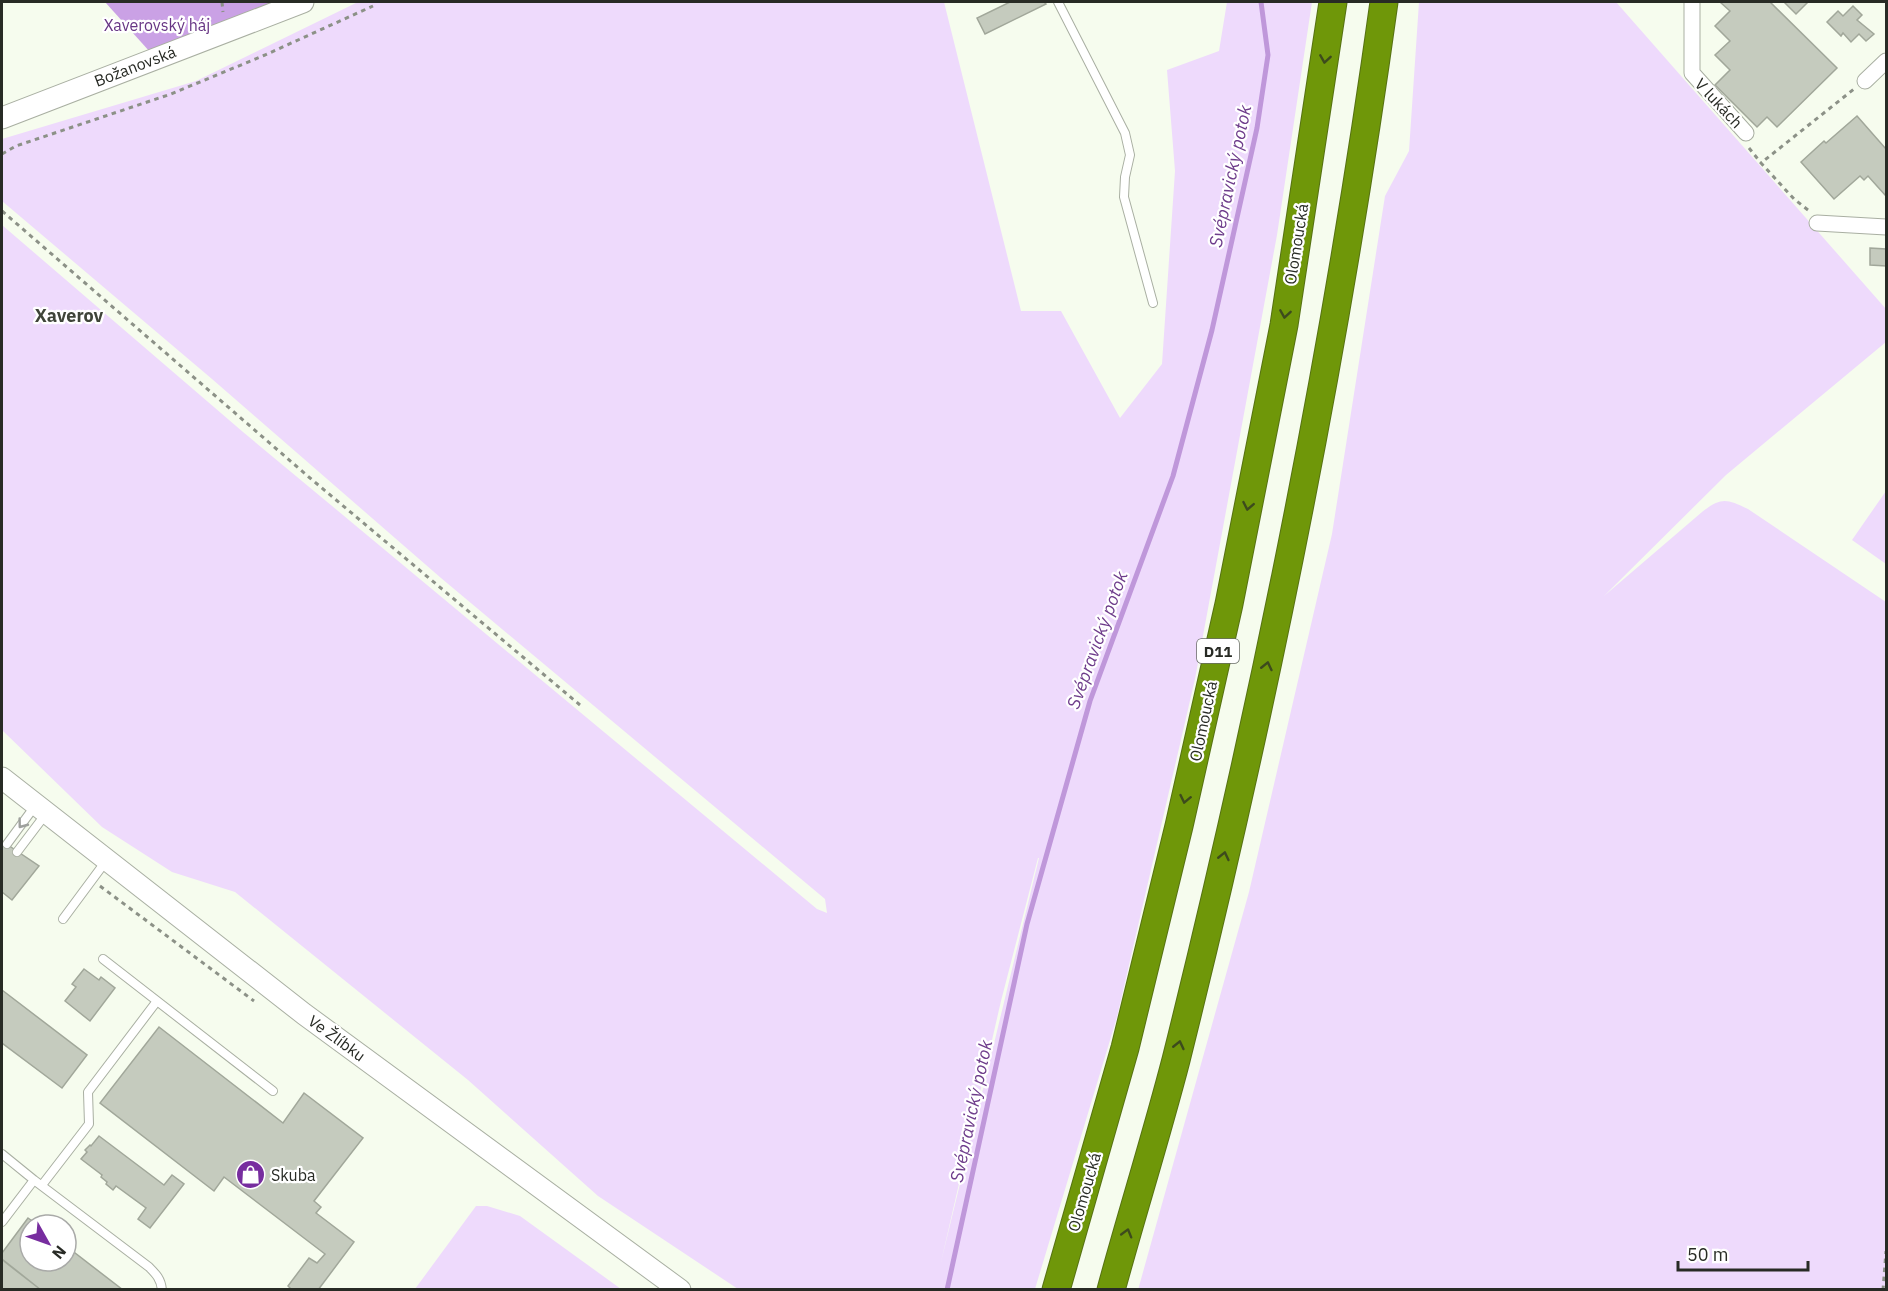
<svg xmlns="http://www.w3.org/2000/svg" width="1888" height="1291" font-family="'IBM Plex Sans',sans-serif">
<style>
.green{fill:#eedafc;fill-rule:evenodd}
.forest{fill:#caa1e5}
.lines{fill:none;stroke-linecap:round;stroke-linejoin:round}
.stream{stroke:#bf97da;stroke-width:5}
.building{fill:#c5cbbe;stroke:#a1a79a;stroke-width:1.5}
.lane-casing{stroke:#a9afa2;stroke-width:10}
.street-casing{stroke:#a9afa2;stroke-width:17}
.secondary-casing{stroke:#a9afa2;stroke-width:23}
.highway-casing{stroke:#567113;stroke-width:29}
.path{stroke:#8c9187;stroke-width:3;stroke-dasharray:4.5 4.5;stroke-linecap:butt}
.lane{stroke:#fff;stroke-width:8}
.street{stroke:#fff;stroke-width:15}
.secondary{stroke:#fff;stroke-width:21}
.highway{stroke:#6f9709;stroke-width:27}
.oneway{stroke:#3d4b1d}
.oneway2{stroke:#9ea09d}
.labels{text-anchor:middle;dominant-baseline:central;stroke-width:4.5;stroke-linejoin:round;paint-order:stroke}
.shield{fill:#fff;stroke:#686b66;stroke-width:1.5}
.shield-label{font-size:15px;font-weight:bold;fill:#282b25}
.park-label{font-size:16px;fill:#673584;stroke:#fff}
.street-label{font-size:16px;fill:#282b25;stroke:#fff}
.poi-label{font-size:16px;fill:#282b25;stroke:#fff;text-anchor:start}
.water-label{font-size:18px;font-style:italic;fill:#6e3c8b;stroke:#fff}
.neighbourhood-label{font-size:18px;font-weight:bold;fill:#3f4439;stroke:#fff}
</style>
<rect width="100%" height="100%" fill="#f6fcee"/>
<path class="green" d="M358,2h586l77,309h40l59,107 42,-54 13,-193 -8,-101 52,-19 8,-49h85l-35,233 -82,444 -78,338 -82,272h-297l-140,-93 -130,-116 -233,-188 -63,-20 -70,-45 -100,-97v-505l241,207 574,477 10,4 -2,-14 -384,-321 -229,-199 -210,-178v-62l194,-58zM1038,858h1l-98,404 60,-261z
M1419,2h197l270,307v33l-160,133 -122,121 98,-84c20,-15 24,-13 46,-3l138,93v687l-748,1 111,-398 83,-358 53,-338 24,-45z
M1886,491v73l-34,-24z
M476,1206h11l33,10 101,73h-206z"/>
<path class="forest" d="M105,2h168l-6,5 -117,45z"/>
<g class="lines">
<path class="stream" d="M947,1290l80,-366 63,-223 83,-225 39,-146 45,-202 11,-73 -7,-53"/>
</g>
<path class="building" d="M1010,2h34l2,2 -61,30 -8,-16z
M1720,2h50l67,66 -60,59 -10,-10 -10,10 -42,-42 15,-15 -15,-15 15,-14 -15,-15 15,-15z
M1784,2h24l-12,12z
M1853,6l9,9 -5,5 17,14 -8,7 -7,-7 -8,8 -8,-9 -2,3 -14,-14 11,-11 5,5z
M1857,116l29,33v47l-18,-20 -4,4 -4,-4 -26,23 -33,-37 23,-21 2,2z
M1870,248l16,1v17l-16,-1z
M2,841l37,25 -27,34 -10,-8z
M84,969l15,11 2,-3 14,11 -25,33 -25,-20 11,-14 -4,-3z
M2,990l85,65 -25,33 -60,-45z
M159,1027l124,96 21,-30 59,45 -49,63 7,6 -5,6 38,29 -36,48h-26l-4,-4 21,-28 8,5 8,-9 -101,-77 -10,14 -114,-88z
M99,1136l65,49 8,-10 12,9 -34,44 -12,-9 8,-11 -30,-22 -3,4 -7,-6 1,-2 -6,-5 1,-2 -21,-16 6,-7 -2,-2 5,-5 1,1z
M28,1218l10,7h-8v36h36v-15l57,44h-82l-39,-31v-6z
M2,1259l3,3 36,28h-39z"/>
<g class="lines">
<defs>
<path id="lane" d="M1058,2l67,131 5,22 -5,22 -1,20 29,106
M7,844l28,-38
M17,852l28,-37
M63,919l43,-58
M103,959l170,132
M2,1154l32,26 -32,42
M34,1180l115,87c7,7 12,12 13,23
M42,1185l47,-61 -1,-32 69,-91"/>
<path id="street" d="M1692,2v71l54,60
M1865,81l21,-20
M1817,223l69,4"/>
<path id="secondary" d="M2,118l301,-116
M2,778l302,236 376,276"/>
<path id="highway" d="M1056,1290l69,-242 54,-222 50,-222 55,-279 49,-323
M1111,1290c21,-77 45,-153 65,-230 87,-349 159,-702 208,-1058"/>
</defs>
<use href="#lane" class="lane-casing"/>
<use href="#street" class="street-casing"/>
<use href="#secondary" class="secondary-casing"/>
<use href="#highway" class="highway-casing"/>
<path class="path" d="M222,2l1,10
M1749,148l12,15
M2,154l14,-8 155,-52 94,-39 108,-49
M1808,210l-14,-11 -33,-36 93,-74
M2,211l308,267 270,227
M100,886l154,115
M1883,1290l3,-39"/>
<use href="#lane" class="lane"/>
<use href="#street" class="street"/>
<use href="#secondary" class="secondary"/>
<use href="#highway" class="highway"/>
</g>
<defs><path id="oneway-chevron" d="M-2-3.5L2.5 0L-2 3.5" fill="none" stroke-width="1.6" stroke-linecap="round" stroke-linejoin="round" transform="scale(1.5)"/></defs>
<g class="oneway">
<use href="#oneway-chevron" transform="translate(1325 59) rotate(99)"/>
<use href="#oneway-chevron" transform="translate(1285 314) rotate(99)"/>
<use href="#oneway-chevron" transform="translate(1248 506) rotate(101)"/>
<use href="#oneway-chevron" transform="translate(1267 666) rotate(-77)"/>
<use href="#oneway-chevron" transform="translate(1185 799) rotate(102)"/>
<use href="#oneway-chevron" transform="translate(1224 856) rotate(-77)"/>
<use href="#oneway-chevron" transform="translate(1179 1045) rotate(-77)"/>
<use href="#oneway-chevron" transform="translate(1127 1233) rotate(-74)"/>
</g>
<use class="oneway2" href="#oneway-chevron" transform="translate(22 824) rotate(127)"/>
<defs>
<symbol id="shop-disc" viewBox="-11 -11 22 22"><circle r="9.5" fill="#772d9f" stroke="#fff"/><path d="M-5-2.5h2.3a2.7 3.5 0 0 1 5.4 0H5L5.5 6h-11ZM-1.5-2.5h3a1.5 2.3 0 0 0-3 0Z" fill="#fff"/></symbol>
</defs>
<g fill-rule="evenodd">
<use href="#shop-disc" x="234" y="1158" width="33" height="33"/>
</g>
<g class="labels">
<rect class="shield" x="1197" y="639" width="42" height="24" rx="4.5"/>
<g class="shield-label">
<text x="1218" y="651">D11</text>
</g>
<g class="park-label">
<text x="157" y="25">Xaverovský háj</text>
</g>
<g class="street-label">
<text transform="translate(135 66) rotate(-21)">Božanovská</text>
<text transform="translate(1719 103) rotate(47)">V lukách</text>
<text transform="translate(1296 244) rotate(-81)">Olomoucká</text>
<text transform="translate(1203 721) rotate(-78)">Olomoucká</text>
<text transform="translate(337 1038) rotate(36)">Ve Žlíbku</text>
<text transform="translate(1084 1192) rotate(-74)">Olomoucká</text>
</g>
<g class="poi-label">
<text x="271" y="1175">Skuba</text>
</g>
<g class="water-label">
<text transform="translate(1230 176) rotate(-78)">Svépravický potok</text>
<text transform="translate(1097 640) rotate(-70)">Svépravický potok</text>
<text transform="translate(971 1111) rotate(-78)">Svépravický potok</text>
</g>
<g class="neighbourhood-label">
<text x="69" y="315">Xaverov</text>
</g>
</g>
<rect width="1888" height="1291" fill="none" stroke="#282b25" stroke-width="6"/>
<g transform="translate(48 1243) rotate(130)"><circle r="28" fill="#ffffff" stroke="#a9aaa8" stroke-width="1.5"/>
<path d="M0-4.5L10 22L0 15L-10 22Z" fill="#772d9f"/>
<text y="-9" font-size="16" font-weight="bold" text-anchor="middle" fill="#282b25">N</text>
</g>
<path d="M1678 1261v9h130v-9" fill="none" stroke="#282b25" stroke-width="3"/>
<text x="1687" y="1261" font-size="18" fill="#282b25" stroke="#ffffff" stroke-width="4.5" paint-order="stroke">50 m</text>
</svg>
